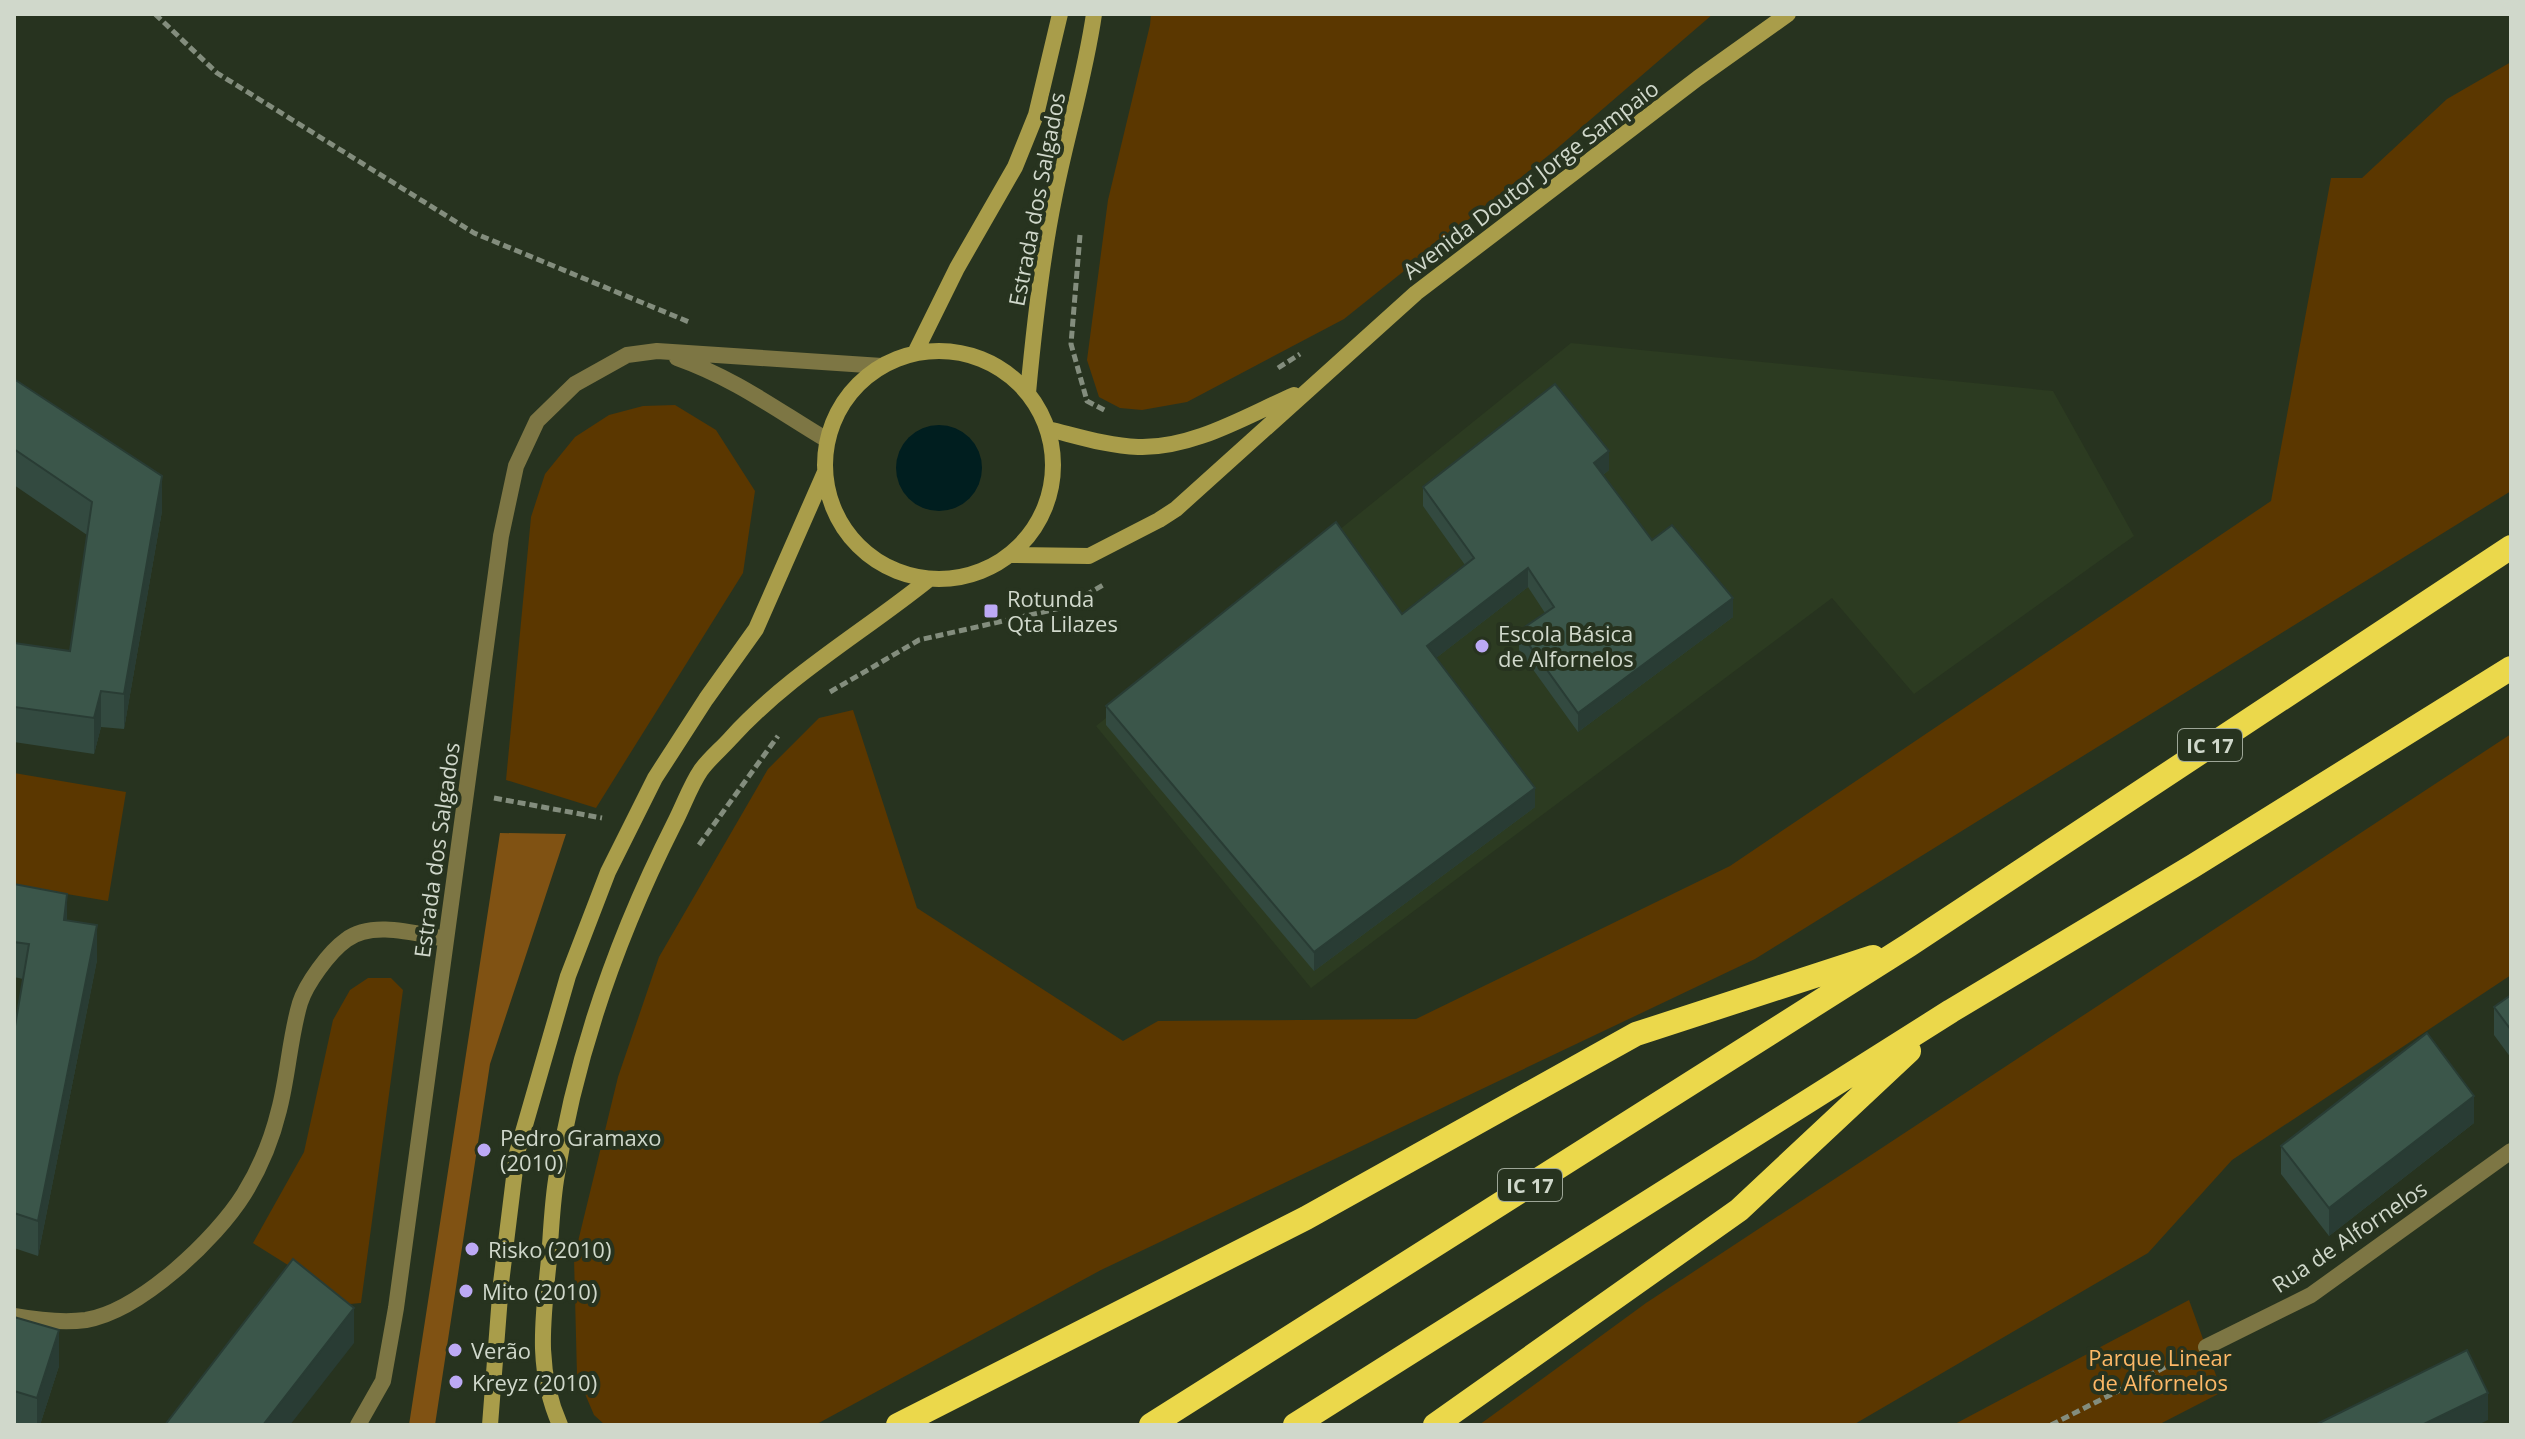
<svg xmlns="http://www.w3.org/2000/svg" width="2525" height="1439" font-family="'Open Sans',sans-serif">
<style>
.built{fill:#2c3b21}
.green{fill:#5b3700}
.forest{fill:#805213}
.water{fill:#001e1f}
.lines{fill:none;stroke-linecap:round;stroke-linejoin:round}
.path{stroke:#838d7d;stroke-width:5;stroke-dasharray:8 4;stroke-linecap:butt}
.street{stroke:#7d7644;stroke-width:16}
.secondary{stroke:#a99d4a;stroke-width:16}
.highway{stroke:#ebd84b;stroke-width:24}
.wall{fill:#334a40}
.shaded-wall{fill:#293c34}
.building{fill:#3b564a;stroke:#293c34;stroke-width:2}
.poi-dot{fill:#bca9f5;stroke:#27331f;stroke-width:3}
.labels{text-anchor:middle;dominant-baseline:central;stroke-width:8;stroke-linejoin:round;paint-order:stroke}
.shield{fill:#27331f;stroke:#9da697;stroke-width:2}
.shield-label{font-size:20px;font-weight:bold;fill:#d0d8cb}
.street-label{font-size:22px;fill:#d0d8cb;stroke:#27331f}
.poi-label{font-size:22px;fill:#d0d8cb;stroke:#27331f;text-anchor:start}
.park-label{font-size:22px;fill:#fdb867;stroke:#27331f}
</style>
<rect width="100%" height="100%" fill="#27331f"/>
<path class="built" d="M1571,343l482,48 81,145 -220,158 -82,-96 -521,390 -215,-262z"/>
<path class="green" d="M1151,14h562l-159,137 -210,168 -157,83 -45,8 -22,-2 -21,-11 -12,-37 21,-160 42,-175z
M2511,62v429l-756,468 -654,311 -286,155h-210l-11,-10 -17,-40 -3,-117 44,-181 41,-120 109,-188 51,-51 34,-8 64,198 206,133 35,-20 258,-2 314,-153 541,-365 60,-323h31l85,-79z
M675,405l41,25 39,61 -12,82 -147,235 -90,-28 25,-263 14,-43 30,-37 34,-22 34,-9z
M2511,734v241l-279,185 -84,93 -295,172h-374l167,-122z
M14,773l112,19 -18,109 -94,-16z
M368,978h23l12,12 -42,313 -11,1 -97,-61 51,-91 29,-132 17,-30z
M2189,1300l33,92 -64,33h-205z"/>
<path class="forest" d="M500,833l66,1 -76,230 -55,361h-26z"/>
<path class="water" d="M896 468a43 43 0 1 1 86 0a43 43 0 1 1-86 0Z"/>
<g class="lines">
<path class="path" d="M155,14l62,59 257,160 215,89
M1080,235l-9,109 16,57 19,10
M1278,368l22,-14
M830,692l89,-52 146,-33 40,-23
M494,798l108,20
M699,845l79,-109
M2051,1425l132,-67"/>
<path class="street" d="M677,358c59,21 98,51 150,82
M14,1316c23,4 49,7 72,4 54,-9 130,-81 158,-126 16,-26 28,-55 35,-84 9,-34 11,-74 21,-107 6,-19 29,-51 46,-63 26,-20 70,-6 100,-1
M2206,1347l105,-52 200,-144
M358,1425l25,-44 13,-73 105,-772 15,-70 21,-45 38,-37 52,-29 30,-4 225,15"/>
<path class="secondary" d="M825 465a114 114 0 1 1 228 0a114 114 0 1 1-228 0Z
M915,353l42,-85 58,-101 21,-52 24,-101
M1028,393c6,-65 13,-130 26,-194 12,-62 31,-122 40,-185
M1048,429c29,7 60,17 90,18 54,2 108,-31 156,-52
M1010,555l79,1 70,-36 17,-11 240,-216 282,-215 90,-64
M490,1425l11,-142 16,-130 51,-177 40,-104 47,-94 51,-79 50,-70 69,-157
M560,1425c-25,-57 -17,-106 -11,-166 2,-26 3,-53 7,-79 19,-123 62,-245 118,-356 9,-17 16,-38 27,-54 8,-11 20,-21 29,-31 58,-64 132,-106 198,-159"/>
<path class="highway" d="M898,1425l408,-207 330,-184 237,-77
M1151,1425l758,-480 602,-398
M1295,1425l656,-414 242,-145 318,-198
M1435,1425l304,-215 170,-159"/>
</g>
<path class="wall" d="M14,379l148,132 -38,218 -23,-2 -7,27 -80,-12v-99l56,8 17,-116 -73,-50z
M1609,470l-6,5 49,65 81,77 -155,115 -59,-82v-19l26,-18 -17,-26 -92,71 99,149 -221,164 -208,-246v-19l296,-92 63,-49 -42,-59v-19z
M14,884l53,37 30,39 -59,296 -24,-8v-216l9,-53 -9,-2z
M2511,995v63l-17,-23v-28z
M2474,1123l-145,113 -48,-62v-28z
M14,1317l45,49 -19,59h-26z"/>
<path class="shaded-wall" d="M1609,451v19l-15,12v-19z
M162,476v35l-38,218v-35z
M1528,568v19l-101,78v-19z
M1733,598v19l-155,115v-19z
M101,691v36l-7,27v-36z
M1535,788v19l-221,164v-19z
M67,894v36l-3,-10z
M97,925v35l-59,296v-35z
M2474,1096v27l-145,113v-28z
M354,1308v35l-64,82h-27z
M59,1330v36l-19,59h-3v-27z
M2488,1393v27l-10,5h-56z"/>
<path class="building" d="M14,379l148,97 -38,218 -23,-3 -7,27 -80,-11v-64l56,8 22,-149 -78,-53z
M1555,384l54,67 -15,12 58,77 20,-15 61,73 -155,115 -59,-82 35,-24 -26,-39 -101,78 108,142 -221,164 -208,-246 230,-184 66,92 72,-56 -51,-71z
M14,884l53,10 -3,26 33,5 -59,296 -24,-8v-181l15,-88 -15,-2z
M2511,995v35l-17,-23z
M2427,1033l47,63 -145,112 -48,-62z
M293,1259l61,49 -91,117h-98z
M14,1317l45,13 -22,68 -23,-7z
M2467,1350l21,43 -66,32h-107z"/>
<g class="poi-dot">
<rect x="983" y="603" width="16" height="16" rx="4"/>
<circle cx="1482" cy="646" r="8"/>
<circle cx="484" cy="1150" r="8"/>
<circle cx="472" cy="1249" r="8"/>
<circle cx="466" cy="1291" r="8"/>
<circle cx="455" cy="1350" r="8"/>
<circle cx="456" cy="1382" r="8"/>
</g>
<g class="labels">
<g class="shield">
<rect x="2178" y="729" width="64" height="32" rx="6"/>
<rect x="1498" y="1169" width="64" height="32" rx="6"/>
</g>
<g class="shield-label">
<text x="2210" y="745">IC 17</text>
<text x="1530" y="1185">IC 17</text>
</g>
<g class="street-label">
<text transform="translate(1530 179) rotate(-37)">Avenida Doutor Jorge Sampaio</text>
<text transform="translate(1036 199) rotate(-79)">Estrada dos Salgados</text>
<text transform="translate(436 850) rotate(-82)">Estrada dos Salgados</text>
<text transform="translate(2349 1236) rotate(-34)">Rua de Alfornelos</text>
</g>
<g class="poi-label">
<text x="1007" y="598">Rotunda<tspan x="1007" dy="25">Qta Lilazes</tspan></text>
<text x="1498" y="633">Escola Básica<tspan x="1498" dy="25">de Alfornelos</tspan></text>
<text x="500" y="1137">Pedro Gramaxo<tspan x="500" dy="25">(2010)</tspan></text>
<text x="488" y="1249">Risko (2010)</text>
<text x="482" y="1291">Mito (2010)</text>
<text x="471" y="1350">Verão</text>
<text x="472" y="1382">Kreyz (2010)</text>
</g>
<g class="park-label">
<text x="2160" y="1357">Parque Linear<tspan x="2160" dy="25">de Alfornelos</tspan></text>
</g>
</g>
<rect width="2525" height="1439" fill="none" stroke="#d0d8cb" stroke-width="32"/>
</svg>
